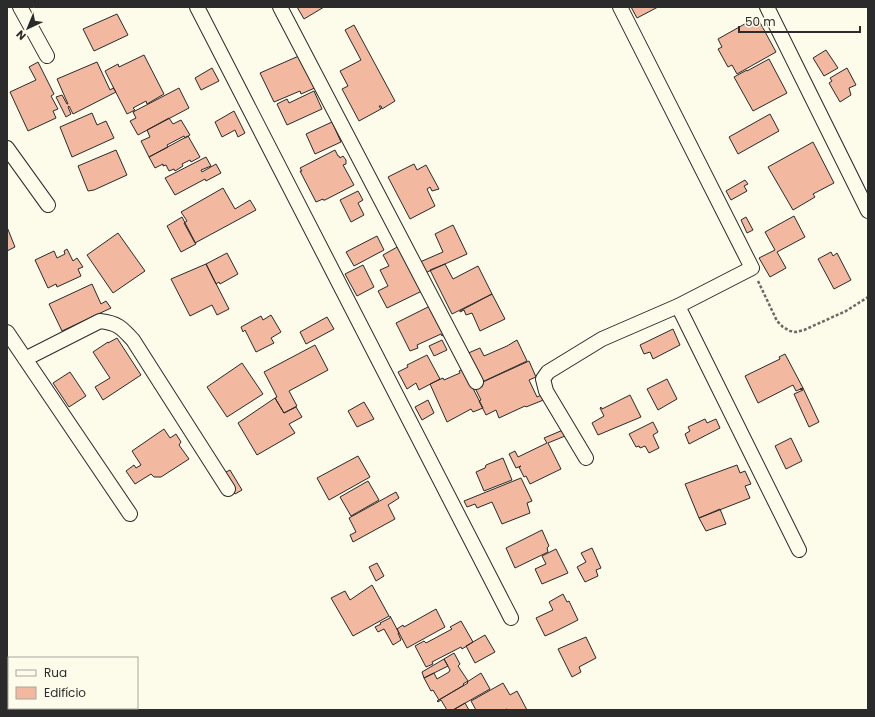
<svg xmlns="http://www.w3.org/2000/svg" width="875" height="717" font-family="Poppins,sans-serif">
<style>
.building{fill:#f2b8a0;stroke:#2b2b2b}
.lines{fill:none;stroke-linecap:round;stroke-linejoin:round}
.street-casing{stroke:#2b2b2b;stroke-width:16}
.path{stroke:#6a6964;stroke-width:2.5;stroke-dasharray:3 2;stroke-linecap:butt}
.street{stroke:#fdfbea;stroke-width:14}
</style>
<rect width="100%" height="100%" fill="#fdfbea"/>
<path class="building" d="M297,7h27l-20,12z
M631,7h27l-21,11z
M117,14l11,21 -34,16 -11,-22z
M757,17l19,35 -39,22 -5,-9 -4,2 -10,-18 4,-2 -4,-8z
M354,25l41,76 -13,8 -1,-3h-2l2,3 -22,12 -17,-32 6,-3 -8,-15 21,-11 -16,-30z
M826,50l12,18 -14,8 -11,-18z
M144,55l20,39 -17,10 -1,-3 -13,7 2,2 -8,4 -22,-43 13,-7 1,3z
M301,55l16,32 -16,7 -1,-3 -26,11 -14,-29z
M769,59l18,34 -34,18 -19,-34 13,-7v1z
M38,62l16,32 -3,2 7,13 -5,2 3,7 -28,13 -18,-39 26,-12 -7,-13z
M97,62l13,28 3,-2 3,4 -43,22 -4,-8 -1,1 3,7 -5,3 -10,-20 6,-2 5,9h1l-11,-25z
M212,68l7,13 -18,9 -6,-12z
M847,68l9,17 -7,3 2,7 -11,7 -11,-19 3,-2 -2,-3z
M179,88l10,20 -51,27 -8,-14 6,-3 -3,-6z
M314,91l8,18 -35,16 -10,-21 10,-5 2,4z
M234,111l11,22 -7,4 -3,-7 -13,7 -7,-15z
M92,113l5,12 9,-4 8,17 -42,19 -12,-30z
M770,114l9,17 -41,23 -9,-17z
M169,118l4,6 8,-4 9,15 -5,3 -1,-2 -17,9 1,2 -19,10 -8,-16 9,-4 -3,-7z
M332,122l9,20 -26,12 -9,-20z
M188,136l12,21 -9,5 -1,-2 -8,4 1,2 -8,5 -1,-2 -5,2 -3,-6 -3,1v-2l-8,4 -6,-11z
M813,142l21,41 -21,11 2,3 -22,13 -25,-43z
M116,150l11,25 -33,15 -6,1 -10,-25z
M335,150l3,6h1l1,2 3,-2 3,4v4l-3,1 11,20 -29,15h-2v-1l-7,3 -16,-31h2l-2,-3z
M206,157l5,9 -10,4 1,2 14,-8 5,9 -15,8 -1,-2 -30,16 -10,-17z
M414,164l3,6 9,-5 13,24 -7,2 -2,-4 -3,2 8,17 -25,13 -22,-42z
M745,180l3,4 -4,2 3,5 -16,9 -5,-9z
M223,188l12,21 15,-9 6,10 -61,33 -11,-20 3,-2 -6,-9z
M358,191l5,9 -5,3 6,12 -13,7 -11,-22z
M794,216l11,21 -28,15 9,16 -16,9 -11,-19 16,-8 -10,-18z
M182,217l14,27 -15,8 -14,-26z
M746,217l7,13 -6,3 -6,-13z
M453,225l14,29 -42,19 -5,-11 23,-10 -8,-18z
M7,227l8,20 -8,4z
M118,233l27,38 -32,22 -26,-38z
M377,236l7,14 -30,16 -8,-14z
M399,246l23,45 -35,17 -9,-17 10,-5 -8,-16 9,-4 -6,-11z
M67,249l6,12 4,-3 6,9 -5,2 3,7 -24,11 -1,-3 -8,4 -13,-28 19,-9 3,7 8,-4 -1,-3z
M831,252l2,4 4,-3 14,27 -17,9 -16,-30z
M227,253l11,21 -18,10 -1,-2 -3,2 -10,-20z
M206,264l23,45 -12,6 -5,-10 -22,11 -19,-37z
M445,264l8,15 25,-13 14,28 -40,20 -22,-44z
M363,265l11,22 -17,9 -12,-22z
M92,284l9,20 5,-3 5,7 -49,23 -13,-27z
M492,294l13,25 -25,12 -8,-18 -6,2 -2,-5 -4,2v-1z
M430,306l15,28 -3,2 -1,-2 -24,11 1,3 -8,3 -14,-28z
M271,315l10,17 -10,6 3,5 -18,9 -11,-22 -2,2 -2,-5 20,-11 2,4z
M327,317l7,12 -28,15 -6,-12z
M673,329l7,16 -27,14 -3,-7 -6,2 -4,-9z
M117,338l24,37 -38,25 -8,-13 15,-9 -17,-26 15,-10v1z
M442,340l5,10 -13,6 -5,-10z
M517,340l10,21 -47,22 -14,-29 14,-6 4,8 23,-10z
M315,345l13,25 -39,21 8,15 -13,7 -9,-15 2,-1 -4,-8 -9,-17z
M785,354l18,34 -7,3 -3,-6 -35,18 -13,-27 35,-17 -1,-2z
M427,355l13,24 -21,11 -3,-7 -9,6 -9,-17 10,-5 -1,-2z
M529,361l7,16 -7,3 8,17 6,-3 3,5 -20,8 -1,-1 -26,12 -3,-8 -10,5 -7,-14 2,-1 -7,-14z
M242,363l21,31 -36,23 -20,-30z
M463,369l20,39 -10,4 -2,-3 -24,13 -17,-38 13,-6 1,2 16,-7 -1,-2z
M70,372l16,24 -17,11 -16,-24z
M667,379l10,20 -19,11 -11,-21z
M803,388l16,34 -10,5 -15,-33 9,-4 -3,-1z
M630,395l11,22 -43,18 -6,-12 12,-7 -4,-8 1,-1 1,2z
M275,398l9,15 12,-6 6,10 -13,7 6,9 -38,22 -19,-32z
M428,400l6,13 -12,7 -7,-13z
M364,402l10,17 -17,8 -9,-16z
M705,419l2,4 9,-4 4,9 -31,16 -4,-10 5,-3 -2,-4z
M653,422l5,10 -5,3 6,13 -10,5 -4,-7 -5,2 -1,-2 -3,1 -7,-13z
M164,429l6,9 6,-4 5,8 -2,3 10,14 -28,18h-7l-3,-3 -16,10 -9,-13 8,-6 2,3 5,-3 -9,-14z
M563,430l2,6 -17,7 13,26 -31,15 -4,-8 -2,1 -5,-10 2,-1 -5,2 -7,-14 6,-3 3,6 29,-14 -3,-5z
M791,438l11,23 -16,8 -11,-23z
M358,456l12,21 -41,23 -12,-22z
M503,458l9,22 -28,11 -8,-19 9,-4 1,-3z
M737,465l3,8 5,-2 6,13 -6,2 5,12 -51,20 -14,-34z
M230,470l12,20 -7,4 -13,-20z
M521,478l11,23 -5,2 3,10 -28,11 -10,-22 -15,6 -2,-4 -8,3 -3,-6z
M368,481l11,19 -28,16 -11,-19z
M396,492l3,6 -11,7 7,14 -42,23 -3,-7 6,-3 -7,-14z
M720,509l6,15 -20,7 -7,-13z
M542,530l7,16 -2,2 1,4 -33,16 -9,-20z
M592,548l9,20 -5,2 2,6 -13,6 -8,-15 9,-5 -5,-9z
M556,549l12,24 -26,11 -7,-15 11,-5 -4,-8z
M377,563l7,13 -8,5 -7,-14z
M372,585l17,31 -36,20 -22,-38 14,-7 5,9z
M563,594l4,8 2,-1 9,19 -24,12 -9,4 -9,-18 17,-8 -4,-8z
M436,609l9,18 -38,21 -10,-19 6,-4 1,2z
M390,616l9,17h-1l3,7 -8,5 -9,-16 -6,3 -3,-5 6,-3 -1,-1 10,-5z
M461,621l12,21 -11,7 -1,-2 -29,15 1,2 -7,3 -11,-21 9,-5 2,2 26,-14 -2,-2z
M485,635l10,17 -20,11 -9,-17z
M586,637l10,21 -17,9 2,5 -9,5 -14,-28z
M454,653l6,11 -2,2 10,15 -5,3 1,1 -25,15 -6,-10 -2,1 -7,-13 10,-5 3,6 12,-7 1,-2 -6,-11z
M444,659l4,7 -24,12 -2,-6z
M481,673l9,16 -37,21h-6l-6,-10 -3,2 -1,-1 31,-18 -1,-1z
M503,683l7,12 7,-4 10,19h-20v-1l-3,1h-28l-5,-9z
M465,703l4,7h-16z"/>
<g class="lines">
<defs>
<path id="street" d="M20,7l27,49
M197,7l314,611
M280,7l196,375
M767,7l101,204
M7,148l41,57
M678,306l121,244
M7,332l123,182
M25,359l75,-38c18,2 22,7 33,19l95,149
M586,458l-40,-67 -3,-12 5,-7 54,-33 76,-33 74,-38 -132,-261"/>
</defs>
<use href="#street" class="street-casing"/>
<path class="path" d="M758,281l19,40 6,6 7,4 6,1 8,-2 42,-19 22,-14"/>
<use href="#street" class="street"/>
</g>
<rect width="875" height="717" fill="none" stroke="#2b2b2b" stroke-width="16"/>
<rect x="8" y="657" width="130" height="52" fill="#fdfbea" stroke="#a9a89e"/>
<rect x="16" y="670" width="20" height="6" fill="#fdfbea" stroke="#a9a89e"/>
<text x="44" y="677" font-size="12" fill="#2b2b2b">Rua</text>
<rect x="16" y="687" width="20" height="12" fill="#f2b8a0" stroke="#a9a89e"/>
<text x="44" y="697" font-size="12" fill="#2b2b2b">Edifício</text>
<g transform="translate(28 28) rotate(224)" stroke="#fdfbea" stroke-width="3" paint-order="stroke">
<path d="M0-3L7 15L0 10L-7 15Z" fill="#2b2b2b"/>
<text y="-6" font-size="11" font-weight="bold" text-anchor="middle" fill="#2b2b2b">N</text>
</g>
<path d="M739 26v6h121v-6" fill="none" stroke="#2b2b2b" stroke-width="2"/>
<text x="745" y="26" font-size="12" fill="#2b2b2b" stroke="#fdfbea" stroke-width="3" paint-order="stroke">50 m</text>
</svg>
